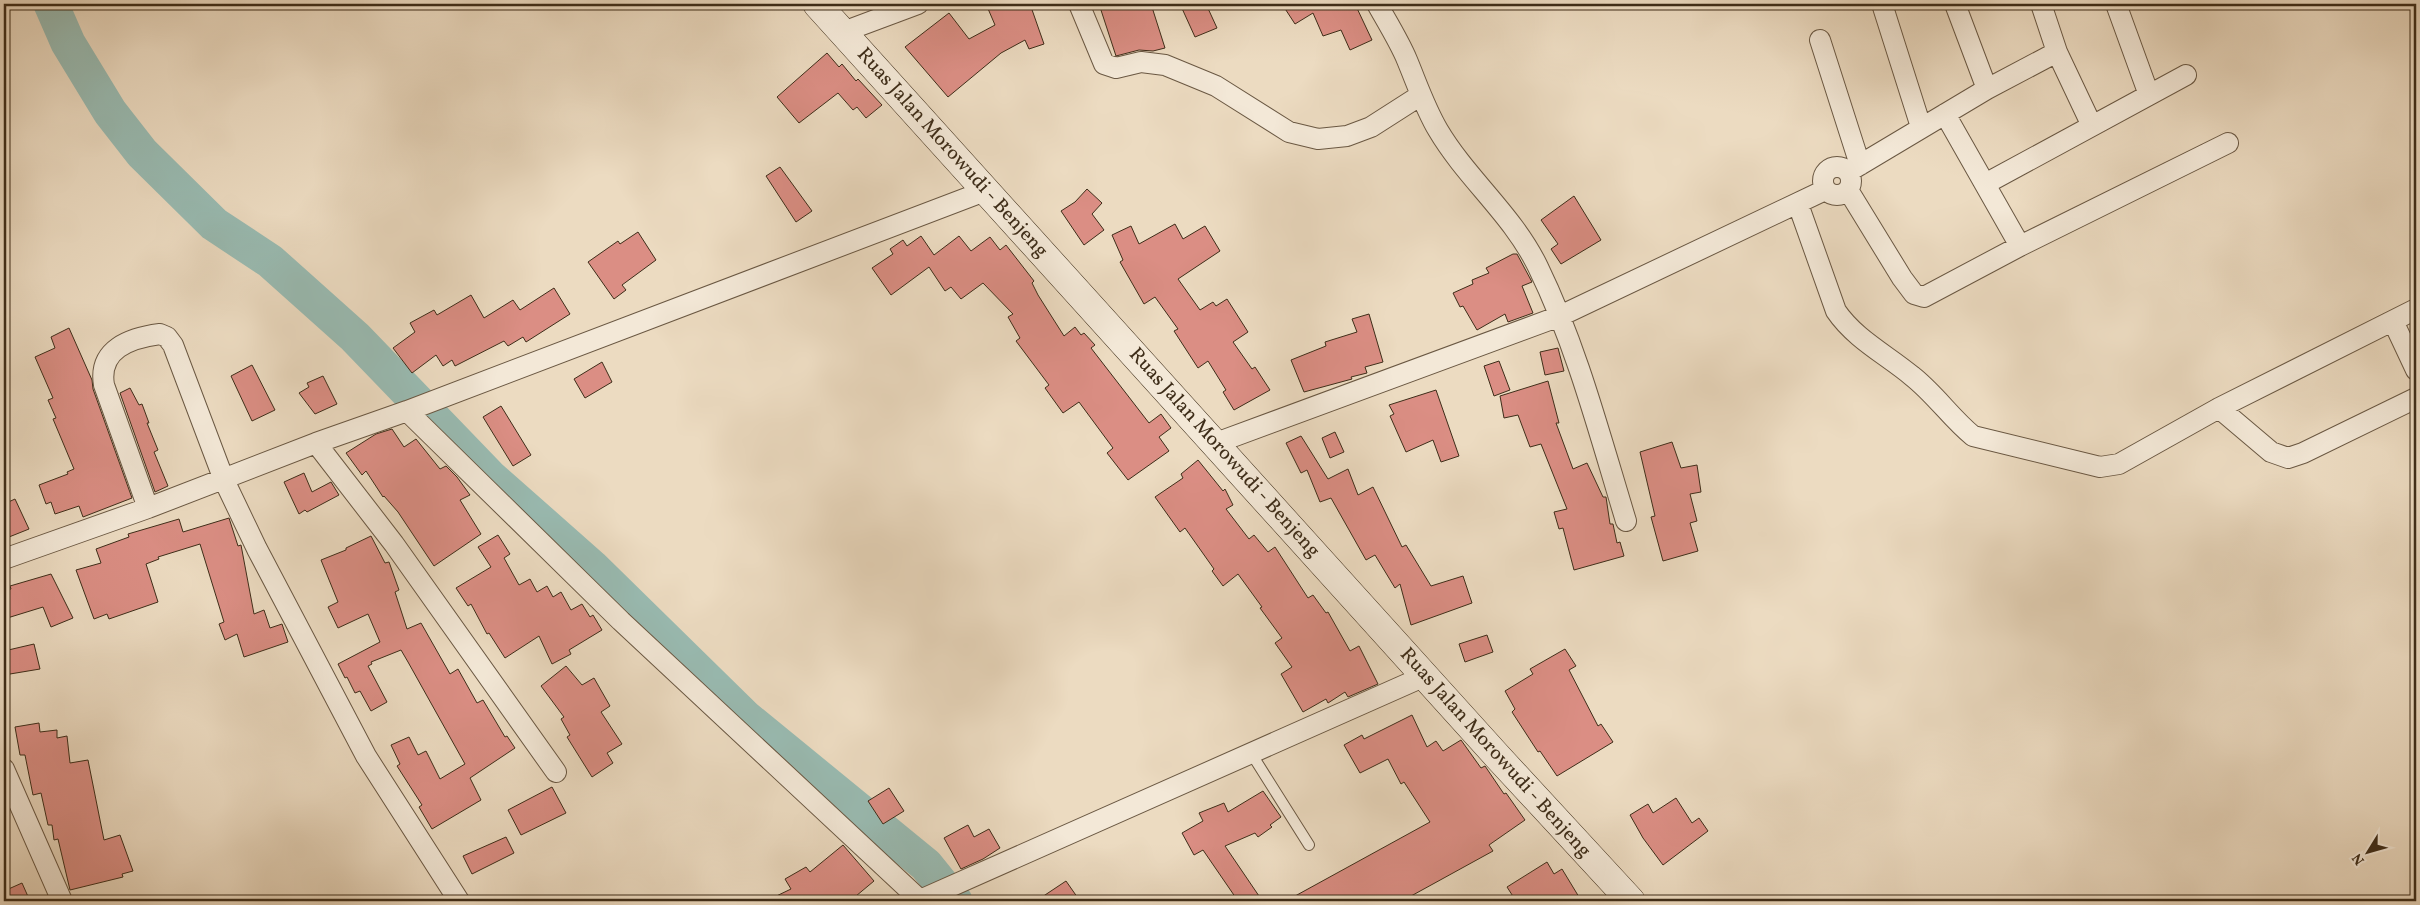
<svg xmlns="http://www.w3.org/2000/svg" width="2420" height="905" font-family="Vollkorn,serif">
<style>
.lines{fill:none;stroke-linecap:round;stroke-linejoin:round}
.river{stroke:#99bbb2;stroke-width:35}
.building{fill:#db8e84;stroke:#3e2d19}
.lane-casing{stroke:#6a5843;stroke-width:12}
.street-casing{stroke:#6a5843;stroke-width:22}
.secondary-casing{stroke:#3e2d19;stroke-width:29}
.lane{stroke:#f3e8d7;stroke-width:10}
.street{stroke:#f3e8d7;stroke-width:20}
.secondary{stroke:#f3e8d7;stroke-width:28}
.labels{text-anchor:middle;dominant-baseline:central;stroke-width:4;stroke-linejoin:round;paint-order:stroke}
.street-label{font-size:20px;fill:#3e2d19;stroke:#f3e8d7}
</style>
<rect width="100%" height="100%" fill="#ecdbc1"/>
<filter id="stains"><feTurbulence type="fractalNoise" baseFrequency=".004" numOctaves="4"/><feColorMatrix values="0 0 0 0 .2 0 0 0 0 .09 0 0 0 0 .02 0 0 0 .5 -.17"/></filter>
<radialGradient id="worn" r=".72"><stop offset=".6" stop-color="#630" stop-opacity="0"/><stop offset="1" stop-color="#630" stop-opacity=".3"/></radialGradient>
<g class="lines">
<path class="river" d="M51,4l17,39 42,69 32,41 72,71 56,37 85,76 134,139 103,91 153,150 181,148 29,36"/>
</g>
<path class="building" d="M986,4h44l14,40 -15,5 -4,-9 -24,13 -53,44 -43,-50 44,-34 20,26 26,-14z
M1099,4h52l14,44 -12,3 -14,-1 -23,6z
M1180,4h26l11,24 -22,9z
M1282,4h73l17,36 -22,10 -9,-20 -18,6 -10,-23 -18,11z
M827,53l12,14 3,-3 14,17 2,-2 24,26 -16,13 -9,-11 -4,3 -15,-17 -39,30 -22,-26z
M780,167l32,44 -16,11 -30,-46z
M1087,189l15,14 -10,11 12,16 -20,15 -23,-34 14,-9z
M1574,196l27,44 -40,24 -10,-15 7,-5 -17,-24z
M1175,224l8,15 22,-13 15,25 -42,28 22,31 13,-8 3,4 11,-7 21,33 -15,10 19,27 3,-2 15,23 -36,20 -11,-18 3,-2 -18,-29 -10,7 -24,-37 4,-2 -23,-32 -11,7 -24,-42 3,-2 -11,-25 19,-9 8,18z
M638,232l18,28 -34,25 4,5 -12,9 -26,-37 30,-21 2,3z
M921,236l13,19 25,-19 12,15 19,-14 10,13 6,-5 28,36 -2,2 6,12 26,41 11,-9 6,8 3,-2 11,12 -4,3 58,75 12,-9 10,14 -12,9 10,14 -41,29 -21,-27 6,-5 -34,-46 -16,11 -18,-25 4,-3 -33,-44 4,-3 -12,-21 5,-3 -30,-31 -22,16 -10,-12 -6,4 -16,-24 -38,28 -19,-27 21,-14 -3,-5 13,-9 4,6z
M1513,254h4l15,28 -10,4 11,27 -25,9 -3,-8 -28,16 -14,-24 -3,1 -7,-14 20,-9 -1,-4 17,-7 -3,-5z
M554,288l16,26 -44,28 -3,-5 -15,9 -4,-5 -49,25 -3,-6 -9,6 -7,-11 -24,18 -19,-25 22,-16 -5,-9 24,-13 3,5 34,-20 13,23 29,-18 7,10z
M1369,314l14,48 -18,5 2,6 -16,4 1,2 -48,13 -13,-32 35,-14 -1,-4 32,-10 -5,-13z
M69,328l23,52 1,9 39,109 -49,19 -4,-11 -24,8 -4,-12 -5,2 -7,-19 29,-11 -1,-2 7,-3 -21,-50 3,-1 -8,-18 5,-2 -18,-41 20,-9 -4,-11z
M1558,348l6,23 -19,4 -5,-23z
M1499,361l11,29 -16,6 -10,-30z
M602,362l10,20 -27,16 -11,-19z
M252,365l23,45 -23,11 -21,-45z
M323,376l14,28 -22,10 -16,-21 10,-6 -2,-4z
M1548,381l11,42h-3l17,46 14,-6 16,34h3l4,27h3l4,19 3,-1 4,14 -50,14 -11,-42 -4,1 -5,-17 13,-3 -26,-65 -11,3 -12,-32 -14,3 -4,-22z
M130,388l9,17 3,-1 7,19h-2l11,27 -4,2 14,34 -13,6 -35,-99z
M1436,390l23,66 -18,6 -8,-22 -27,12 -16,-36 4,-2 -5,-9z
M501,406l30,49 -18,11 -30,-49z
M392,429l12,18 12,-8 24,30 6,-3 11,11 13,18 -10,5 21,34 -47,32 -36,-54 -14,-16 -1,1 -17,-26 -4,4 -16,-22 30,-19z
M1335,432l9,20 -14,6 -8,-20z
M1301,436l27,43 20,-10 10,26 15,-8 29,60 4,-2 25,41 32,-10 9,27 -61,22 -11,-41 -5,4 -20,-33 -9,5 -35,-62 -11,4 -13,-32 -6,3 -15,-30z
M1672,442l9,26 16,-3 4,27 -11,2 7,27 -7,2 8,28 -35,10 -12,-44 4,-1 -15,-64z
M1198,460l25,31 2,-2 8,16 -7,4 23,30 5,-4 14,17 7,-5 33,51 5,-3 13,18 2,-1 22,39 9,-5 19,38 -30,13 -3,-5 -17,11 -2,-4 -23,13 -22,-38 11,-7 -17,-24 7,-5 -22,-30 2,-1 -24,-33 -15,12 -11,-15 2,-2 -29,-41 -5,4 -25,-35 28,-19 -2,-4z
M304,473l8,19 19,-10 8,13 -32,17 -2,-2 -6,4 -15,-32z
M15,499l14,30 -25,10v-35z
M229,518l9,28 3,-1 13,69 10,-4 6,18 12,-4 6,18 -44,15 -7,-23 -12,6 -6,-16 5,-2 -24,-78 -42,13 1,2 -13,5 12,38 -49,17 -2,-5 -13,5 -18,-49 25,-7 -5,-14 33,-12 -1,-3 51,-15 4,13z
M498,535l12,19 -6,4 15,27 11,-6 7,13 10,-6 6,11 8,-5 10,18 11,-6 8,13 3,-2 9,15 -33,20 2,4 -19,10 -13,-28 -34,22 -16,-25 -2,1 -16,-30 -3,2 -12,-18 35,-21 -13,-20z
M371,536l14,27 4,-1 10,28 -4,2 12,37 14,-6 29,51 8,-5 19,34 6,-3 22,37 2,-1 8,12 -45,30 11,22 -49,29 -13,-22 3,-2 -25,-39 3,-2 -9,-19 18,-8 9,18 8,-4 14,28 25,-15 -57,-102 -7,-12 -30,12 1,2 -4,2 19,36 -16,9 -11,-20 -5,2 -8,-16 -2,1 -7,-14 42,-22 -12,-28 -30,14 -10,-21 10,-5 -17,-42 25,-10v-2z
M51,574l22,44 -22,9 -8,-20 -39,12v-28l7,-2 -1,-3z
M1487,635l6,17 -28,10 -6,-18z
M34,644l6,25 -36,6v-24z
M1565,649l11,17 -7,4 29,56 3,-2 12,18 -56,34 -17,-25 -2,1 -26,-40 3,-3 -10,-18 28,-17 -3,-5z
M566,666l16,19 12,-7 16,28 -9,6 21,32 -15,9 6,10 -21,14 -25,-40 3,-2 -9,-16 3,-2 -23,-31z
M1412,715l15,32 9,-6 7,10 18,-11 20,28 4,-2 19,28 2,-1 19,27 -36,25 4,6 -91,50h-116l144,-79 -26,-40 -3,2 -13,-25 -28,14 -16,-28 18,-10 2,4z
M39,723l1,9 17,-2v8l10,-2 3,27 18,-3 16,80 16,-5 13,36 -11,3 1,3 -53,13 -12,-51 -4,1 -2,-15h-4l-7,-32 -8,2 -8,-40h-5l-5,-28z
M552,787l14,26 -45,22 -13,-25z
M889,788l15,23 -21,13 -15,-23z
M1263,791l18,26 -11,8 2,2 -14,10 -3,-4 -30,13 34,50 -10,5h-11l-35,-51 -9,5 -12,-22 21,-12 -4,-8 25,-10 4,9z
M1676,798l16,25 7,-5 9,13 -45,34 -20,-27 -13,-23 18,-11 5,9z
M968,825l6,12 15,-8 11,19 -17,11 -22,10 -17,-31z
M506,837l8,16 -42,21 -9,-18z
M843,845l31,36 -24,20h-84l25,-12 -6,-10 21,-12 4,5z
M1547,862l7,12 8,-5 17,28 -9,4h-54l-9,-14z
M1066,881l14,20h-44z
M22,883l8,18h-26v-10z"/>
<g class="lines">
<defs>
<path id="lane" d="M1251,753l58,92"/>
<path id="street" d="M1079,4l25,60 12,4 25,-6 24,3 51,21 73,46 29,7 29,-3 24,-9 50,-32
M1377,4c10,18 22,37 30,56 10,24 18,48 31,70 29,49 75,85 100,137 39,80 62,169 88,254
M1882,4l39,123
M1955,4l32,85
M2116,4l33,91
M843,32l75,-28
M1820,40l40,125
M2057,52l35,74
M1945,114l75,132
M1823 181a14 14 0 1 1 28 0a14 14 0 1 1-28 0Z
M1848,172l139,-83 70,-37 -16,-48
M1985,184l201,-109
M1848,190l54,88 12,16 10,3 96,-51 208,-103
M1798,204l38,107c19,28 51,44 76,65 23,18 39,42 61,60l127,31 19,-3 100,-56 197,-99
M2393,321l23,49
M2219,408l52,44 17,6 15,-5 113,-55
M407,411l214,210 299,279
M316,443l78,101 162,228
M1216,443l344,-127 265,-126
M148,508l-44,-123c-6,-36 26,-47 56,-51l7,3 6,8 51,135 33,69 109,207 93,145
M4,559l144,-51 168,-65 91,-32 578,-220
M4,769l58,132
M918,901l507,-225"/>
<path id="secondary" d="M817,4l680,752 134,145"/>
</defs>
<use href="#lane" class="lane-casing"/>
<use href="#street" class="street-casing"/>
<use href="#secondary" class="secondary-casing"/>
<use href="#lane" class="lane"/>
<use href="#street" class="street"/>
<use href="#secondary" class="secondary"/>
</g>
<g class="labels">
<g class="street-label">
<text transform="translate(952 153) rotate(48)">Ruas Jalan Morowudi - Benjeng</text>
<text transform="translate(1224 453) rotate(48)">Ruas Jalan Morowudi - Benjeng</text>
<text transform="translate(1495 753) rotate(48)">Ruas Jalan Morowudi - Benjeng</text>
</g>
</g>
<rect width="2420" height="905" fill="none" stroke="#ecdbc1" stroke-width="20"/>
<rect x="5" y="5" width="2410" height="895" fill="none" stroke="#3e2d19" stroke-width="2.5"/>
<rect x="10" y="10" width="2400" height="885" fill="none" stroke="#3e2d19"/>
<g transform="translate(2368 852) rotate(233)" stroke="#f3e8d7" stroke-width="4" paint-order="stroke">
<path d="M0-4L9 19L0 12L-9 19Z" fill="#3e2d19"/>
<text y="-8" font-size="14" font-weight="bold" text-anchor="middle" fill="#3e2d19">N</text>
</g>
<rect width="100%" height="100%" filter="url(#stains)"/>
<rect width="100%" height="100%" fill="url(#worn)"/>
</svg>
